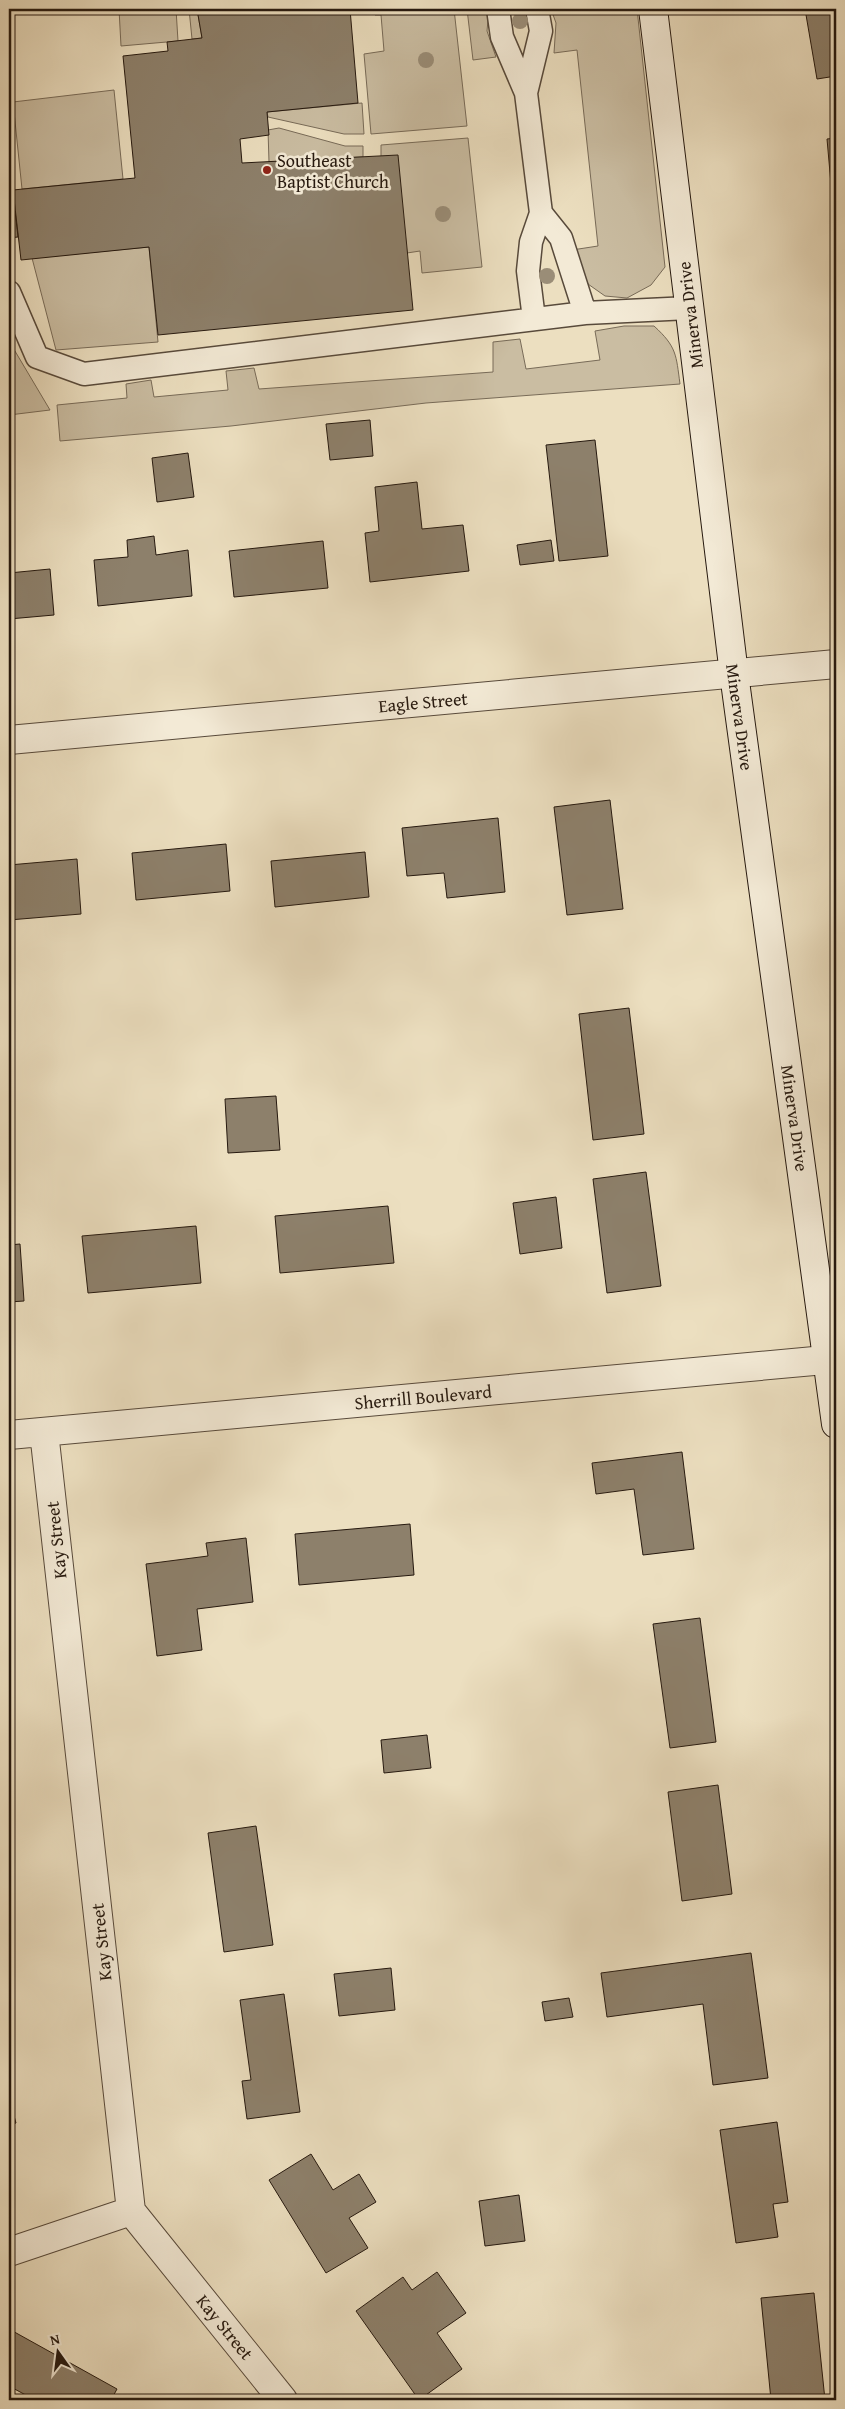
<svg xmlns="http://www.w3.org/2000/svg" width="845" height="2409" font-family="'Gentium Book Plus',serif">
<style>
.green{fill:#cabda2;stroke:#786b58}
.building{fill:#8d806b;stroke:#26190f}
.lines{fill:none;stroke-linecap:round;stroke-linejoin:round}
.lane-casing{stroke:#584a3b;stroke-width:25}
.street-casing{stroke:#584a3b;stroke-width:30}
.secondary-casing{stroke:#26190f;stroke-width:30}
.lane{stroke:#f3ead6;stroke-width:22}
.street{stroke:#f3ead6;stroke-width:28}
.secondary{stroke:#f3ead6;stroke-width:28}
.tree{fill:#9a8d77}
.poi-dot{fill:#8f2418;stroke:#f3ead6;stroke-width:2}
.labels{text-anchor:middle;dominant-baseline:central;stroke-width:5;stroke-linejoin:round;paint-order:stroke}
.poi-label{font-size:18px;fill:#26190f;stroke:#f3ead6;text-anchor:start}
.street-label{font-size:18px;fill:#26190f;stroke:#f3ead6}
</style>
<rect width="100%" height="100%" fill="#ecdfc0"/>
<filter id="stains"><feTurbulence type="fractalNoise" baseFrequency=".004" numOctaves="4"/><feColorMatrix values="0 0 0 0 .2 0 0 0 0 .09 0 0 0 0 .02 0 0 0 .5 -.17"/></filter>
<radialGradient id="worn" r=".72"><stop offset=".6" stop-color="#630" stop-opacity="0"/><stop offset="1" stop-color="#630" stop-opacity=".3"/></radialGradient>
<path class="green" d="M119,9h57l2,32 -57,5z
M189,9h8l5,29 -10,1z
M375,9h79l13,117 -96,8 -7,-80 20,-3 -3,-36h-6z
M467,9h22l-2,22 9,26 -23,3z
M551,9h86l28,258 -14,18 -24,13 -22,-2 -17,-12 -16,-34 26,-4 -21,-196 -23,3 2,-30z
M114,90l9,89 -101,10 -9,-87z
M362,103l2,31h-20l-76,-17 -1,-5z
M279,128l66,18h18v11l-94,5 -1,-32z
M468,138l14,129 -60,6 -2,-22 -13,2 -26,-96v-12z
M149,247l9,95 -102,8 -24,-92z
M624,326h30c23,21 22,29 26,58l-254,19 -195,23 -171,15 -3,-36 70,-7 -1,-14 25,-4 3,17 74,-7 -2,-19 28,-3 5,21 234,-17v-30l27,-3 6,30 74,-9 -5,-29z
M9,341l41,69 -41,5z"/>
<path class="building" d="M197,9h153l8,94 -91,9 2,23 -29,4 2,24 156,-8 15,155 -255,25 -9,-88 -128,13 -8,-70 122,-12 -12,-122 45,-5 -1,-9 35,-4z
M805,9h31v67l-19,3z
M836,138v80h-2l-7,-79z
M15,211l3,26 -9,1v-26z
M370,420l3,36 -43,4 -4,-36z
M595,440l13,116 -49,5 -13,-116z
M188,453l6,44 -37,5 -5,-44z
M417,482l5,47 41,-4 6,46 -99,11 -5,-49 14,-2 -4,-44z
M154,536l2,19 32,-5 4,46 -94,10 -4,-46 34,-3 -1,-17z
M551,540l3,21 -34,4 -3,-20z
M323,541l5,47 -94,9 -5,-46z
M50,569l4,46 -45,4v-46z
M610,800l13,109 -56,6 -13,-108z
M498,818l7,74 -58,6 -3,-25 -37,3 -5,-48z
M226,844l4,47 -94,9 -4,-47z
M365,852l4,45 -94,10 -4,-46z
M77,859l4,55 -72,6v-55z
M629,1008l15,126 -51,6 -14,-126z
M276,1096l4,54 -52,3 -3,-54z
M646,1172l15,114 -54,7 -14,-114z
M556,1197l6,51 -42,6 -7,-51z
M388,1206l6,57 -114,10 -5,-57z
M196,1226l5,57 -113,10 -6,-57z
M20,1244l4,57 -15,1v-57z
M682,1452l12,97 -51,6 -9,-66 -38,5 -4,-31z
M410,1524l4,51 -115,10 -4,-51z
M246,1538l7,64 -56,7 5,41 -45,6 -11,-92 62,-8 -2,-13z
M700,1618l16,124 -46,6 -17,-124z
M427,1735l4,33 -47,5 -3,-33z
M718,1785l14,109 -50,7 -14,-109z
M256,1826l17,119 -49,7 -16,-119z
M751,1953l17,125 -55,7 -10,-81 -96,13 -6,-44z
M391,1968l4,42 -56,6 -5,-42z
M284,1994l16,118 -53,7 -5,-38 9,-1 -11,-80z
M569,1998l4,19 -28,4 -3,-19z
M9,2098l7,25 -7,2z
M777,2122l11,80 -15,2 5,33 -42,6 -16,-113z
M311,2154l22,36 26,-16 17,28 -27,16 19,30 -42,25 -57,-93z
M519,2195l6,46 -40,5 -6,-45z
M437,2272l29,41 -29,20 25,36 -43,31 -63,-89 47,-34 9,13z
M814,2293l11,107h-54l-10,-102z
M9,2329l108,60 -6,11h-76l-26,-14z"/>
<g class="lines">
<defs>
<path id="lane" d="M498,9l4,28 24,56 15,120 -10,29 -3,29 6,48
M526,93l15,-62 -4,-22
M541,213l20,25 24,75
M9,292l28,65 47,17 501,-61 104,-5"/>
<path id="street" d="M9,740l827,-76
M44,1432l87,779 152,189
M9,1435l827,-76
M9,2252l122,-41"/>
<path id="secondary" d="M653,9l81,665 102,750"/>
</defs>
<use href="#lane" class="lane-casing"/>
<use href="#street" class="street-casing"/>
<use href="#secondary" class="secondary-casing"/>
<use href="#lane" class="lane"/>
<use href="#street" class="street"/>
<use href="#secondary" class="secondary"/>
</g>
<g class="tree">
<circle cx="520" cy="21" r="8"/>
<circle cx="426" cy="60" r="8"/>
<circle cx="443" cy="214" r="8"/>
<circle cx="547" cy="276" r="8"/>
</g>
<circle class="poi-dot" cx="267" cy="170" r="5"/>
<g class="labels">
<g class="poi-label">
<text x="277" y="160">Southeast<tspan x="277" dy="21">Baptist Church</tspan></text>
</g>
<g class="street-label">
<text transform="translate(690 315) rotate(-97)">Minerva Drive</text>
<text transform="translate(423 702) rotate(-5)">Eagle Street</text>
<text transform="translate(740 717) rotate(82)">Minerva Drive</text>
<text transform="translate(795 1118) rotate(82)">Minerva Drive</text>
<text transform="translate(423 1397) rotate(-5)">Sherrill Boulevard</text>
<text transform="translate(56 1540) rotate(-96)">Kay Street</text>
<text transform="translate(101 1942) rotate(-96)">Kay Street</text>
<text transform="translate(225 2327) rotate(51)">Kay Street</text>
</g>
</g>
<rect width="845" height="2409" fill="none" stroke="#ecdfc0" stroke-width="30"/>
<rect x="10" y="10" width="825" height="2389" fill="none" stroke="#26190f" stroke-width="2.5"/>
<rect x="15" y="15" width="815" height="2379" fill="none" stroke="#26190f"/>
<g transform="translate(58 2352) rotate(346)" stroke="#f3ead6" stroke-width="4" paint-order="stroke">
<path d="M0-4L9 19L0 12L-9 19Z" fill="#26190f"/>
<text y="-8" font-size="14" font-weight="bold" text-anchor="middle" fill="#26190f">N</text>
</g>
<rect width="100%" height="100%" filter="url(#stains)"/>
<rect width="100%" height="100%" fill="url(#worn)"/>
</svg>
